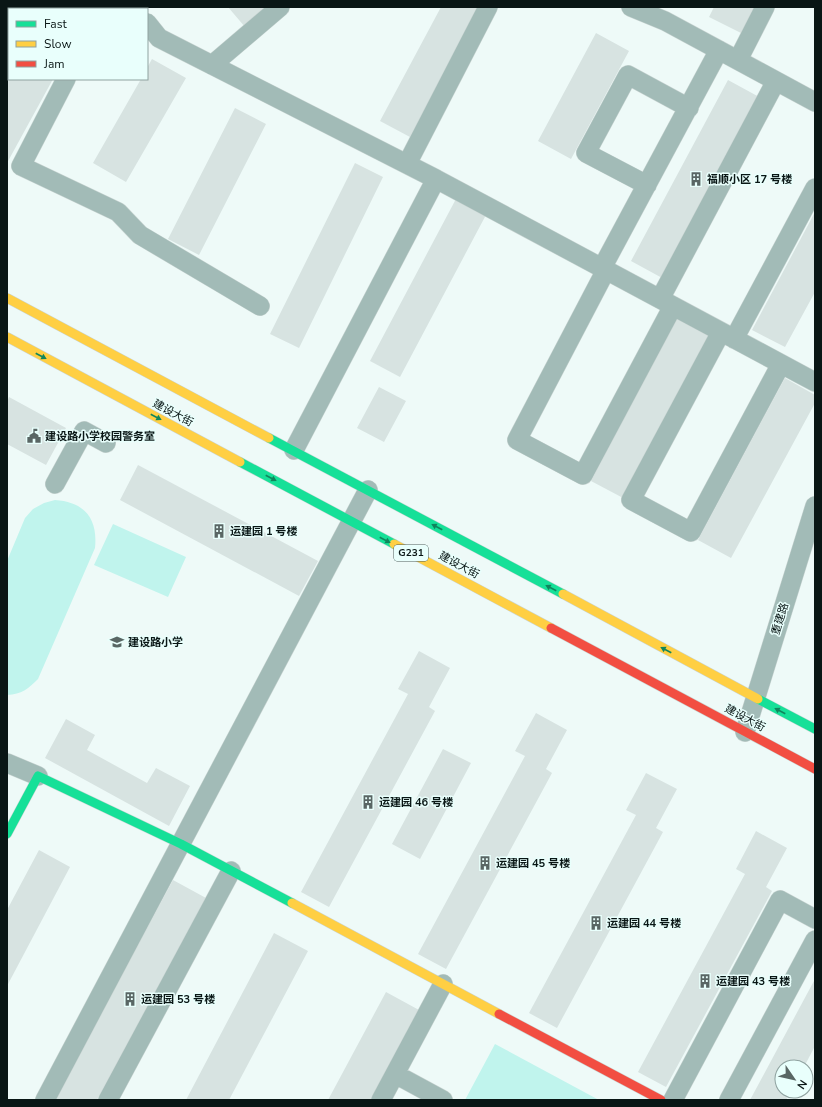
<svg xmlns="http://www.w3.org/2000/svg" width="822" height="1107" font-family="'Nunito Sans','Noto Sans SC',sans-serif">
<style>
.green{fill:#c0f4ed}
.building{fill:#d7e3e1}
.lines{fill:none;stroke-linecap:round;stroke-linejoin:round}
.street-casing{stroke:#cad5d3;stroke-width:20}
.fast-casing{stroke:#cad5d3;stroke-width:10}
.slow-casing{stroke:#cad5d3;stroke-width:10}
.jam-casing{stroke:#cad5d3;stroke-width:10}
.street{stroke:#a2bbb7;stroke-width:19}
.fast{stroke:#16e098;stroke-width:9}
.slow{stroke:#ffcf43;stroke-width:9}
.jam{stroke:#f24e42;stroke-width:9}
.oneway{fill:#10855d}
.labels{text-anchor:middle;dominant-baseline:central;stroke-width:3;stroke-linejoin:round;paint-order:stroke}
.shield{fill:#e9fffc;stroke:#4c5c5a;stroke-width:1}
.shield-label{font-size:10px;font-weight:bold;fill:#091615}
.poi-label{font-size:11px;font-weight:bold;fill:#091615;stroke:#e9fffc;text-anchor:start}
.street-label{font-size:11px;fill:#091615;stroke:#e9fffc}
</style>
<rect width="100%" height="100%" fill="#eefaf8"/>
<path class="green" d="M55,500c30,2 43,19 40,48l-57,131c-10,10 -16,15 -31,16v-134l18,-43 8,-9 11,-6z
M113,524l73,33 -18,40 -74,-32z
M495,1044l104,56h-134z"/>
<path class="building" d="M49,7h44l-1,2h-44z
M228,7h41l-24,20z
M441,7h38l-69,130 -30,-16z
M714,7h43l-14,27 -34,-17z
M596,33l33,18 -58,108 -33,-18z
M152,59l34,19 -60,104 -33,-19 48,-84h6v-11z
M9,79h44l-46,84v-80z
M728,80l33,18 -97,181 -33,-18z
M235,108l31,16 -67,131 -31,-16z
M355,163l28,14 -84,171 -29,-14z
M457,197l30,16 -87,164 -30,-16z
M815,212v80l-30,55 -33,-17z
M676,318l34,18 -85,163 -34,-18z
M785,378l30,17v8l-84,155 -33,-18z
M379,387l27,14 -22,41 -27,-14z
M9,397l57,31 -20,37 -39,-21v-42z
M138,465l180,96 -19,35 -179,-96z
M419,651l31,17 -21,39 6,4 -106,196 -28,-15 107,-198 -10,-5z
M536,713l31,17 -21,39 6,4 -106,196 -28,-15 107,-198 -10,-5z
M66,719l29,16 -8,15 60,33 9,-15 34,18 -21,40 -124,-68z
M443,749l28,14 -51,96 -28,-15z
M646,773l31,16 -21,39 7,4 -106,196 -28,-15 107,-198 -10,-5z
M756,831l31,17 -21,39 6,4 -106,196 -28,-15 107,-198 -9,-5z
M39,850l31,17 -63,119v-76z
M173,880l33,18 -109,202h-43z
M274,933l34,18 -79,149h-43z
M815,979v67l-11,21h-22v24h9l-5,9h-36z
M386,992l33,18 -48,90h-43z"/>
<g class="lines">
<defs>
<path id="street" d="M133,7l2,2
M631,7l34,14 150,81
M103,9l1,-2
M147,23l12,15 277,141 -142,271
M738,60l27,-53
M212,65l68,-58
M66,79l-45,87 97,46 22,23 120,71
M407,164l81,-157
M436,179l379,203
M647,185l-61,-32 42,-78 61,33
M602,268l117,-218
M606,270l-89,170 66,35 90,-169
M660,299l116,-218
M721,332l-90,168 60,32 90,-168
M734,339l81,-151
M55,484l29,-53 22,12
M745,732l70,-226
M7,763l31,13
M395,1074l48,26
M45,1100l323,-610
M108,1100l123,-229
M381,1100l62,-116
M673,1100l107,-200 35,19
M729,1100l86,-160"/>
<path id="fast" d="M269,438l294,156
M240,462l154,82
M758,699l57,30
M7,834l31,-58 143,68 111,59"/>
<path id="slow" d="M7,298l262,140
M7,337l233,125
M394,544l157,84
M563,594l195,105
M292,903l207,111"/>
<path id="jam" d="M551,628l264,141
M499,1014l162,86"/>
</defs>
<use href="#street" class="street-casing"/>
<use href="#fast" class="fast-casing"/>
<use href="#slow" class="slow-casing"/>
<use href="#jam" class="jam-casing"/>
<use href="#street" class="street"/>
<use href="#fast" class="fast"/>
<use href="#slow" class="slow"/>
<use href="#jam" class="jam"/>
</g>
<defs><path id="oneway-solid" d="M-6-.8H1V-3.2L6.5 0L1 3.2V.8H-6Z"/></defs>
<g class="oneway">
<use href="#oneway-solid" transform="translate(41 356) rotate(28)"/>
<use href="#oneway-solid" transform="translate(156 417) rotate(28)"/>
<use href="#oneway-solid" transform="translate(271 478) rotate(28)"/>
<use href="#oneway-solid" transform="translate(437 527) rotate(-152)"/>
<use href="#oneway-solid" transform="translate(385 540) rotate(28)"/>
<use href="#oneway-solid" transform="translate(551 588) rotate(-152)"/>
<use href="#oneway-solid" transform="translate(666 650) rotate(-152)"/>
<use href="#oneway-solid" transform="translate(780 711) rotate(-152)"/>
</g>
<defs>
<symbol id="building-bare" viewBox="-9 -9 18 18"><path d="M-4-6H4V6H1V3H-1V6H-4ZM-2.5-4.3h1.7v1.8h-1.7ZM.8-4.3h1.7v1.8H.8ZM-2.5-1h1.7V.8h-1.7ZM.8-1h1.7V.8H.8Z" fill="#596664" stroke="#e9fffc" stroke-width="2.5" paint-order="stroke"/></symbol>
<symbol id="civic-bare" viewBox="-9 -9 18 18"><path d="M-.6-6.5H3V-4.5H.6V-3L4-1V1h2V6H-6V1h2V-1L-.6-3ZM-1.2 2.5V6h2.4V2.5Z" fill="#596664" stroke="#e9fffc" stroke-width="2.5" paint-order="stroke"/></symbol>
<symbol id="school-bare" viewBox="-9 -9 18 18"><path d="M0-5L7-2L0 1L-7-2ZM-4 1L0 2.5L4 1V4Q0 6-4 4Z" fill="#596664" stroke="#e9fffc" stroke-width="2.5" paint-order="stroke"/></symbol>
</defs>
<g fill-rule="evenodd">
<use href="#building-bare" x="686" y="169" width="20" height="20"/>
<use href="#civic-bare" x="24" y="426" width="20" height="20"/>
<use href="#building-bare" x="209" y="521" width="20" height="20"/>
<use href="#school-bare" x="107" y="632" width="20" height="20"/>
<use href="#building-bare" x="358" y="792" width="20" height="20"/>
<use href="#building-bare" x="475" y="853" width="20" height="20"/>
<use href="#building-bare" x="586" y="913" width="20" height="20"/>
<use href="#building-bare" x="695" y="971" width="20" height="20"/>
<use href="#building-bare" x="120" y="989" width="20" height="20"/>
</g>
<g class="labels">
<rect class="shield" x="394" y="545" width="34" height="16" rx="3"/>
<g class="shield-label">
<text x="411" y="553">G231</text>
</g>
<g class="poi-label">
<text x="707" y="179">福顺小区 17 号楼</text>
<text x="45" y="436">建设路小学校园警务室</text>
<text x="230" y="531">运建园 1 号楼</text>
<text x="128" y="642">建设路小学</text>
<text x="379" y="802">运建园 46 号楼</text>
<text x="496" y="863">运建园 45 号楼</text>
<text x="607" y="923">运建园 44 号楼</text>
<text x="716" y="981">运建园 43 号楼</text>
<text x="141" y="999">运建园 53 号楼</text>
</g>
<g class="street-label">
<text transform="translate(173 413) rotate(28)">建设大街</text>
<text transform="translate(459 565) rotate(28)">建设大街</text>
<text transform="translate(780 619) rotate(-73)">重建路</text>
<text transform="translate(745 718) rotate(28)">建设大街</text>
</g>
</g>
<rect width="822" height="1107" fill="none" stroke="#091615" stroke-width="16"/>
<rect x="8" y="8" width="140" height="72" fill="#e9fffc" stroke="#8fa2a0"/>
<rect x="16" y="21" width="20" height="6" fill="#16e098" stroke="#8fa2a0"/>
<text x="44" y="28" font-size="12" fill="#091615">Fast</text>
<rect x="16" y="41" width="20" height="6" fill="#ffcf43" stroke="#8fa2a0"/>
<text x="44" y="48" font-size="12" fill="#091615">Slow</text>
<rect x="16" y="61" width="20" height="6" fill="#f24e42" stroke="#8fa2a0"/>
<text x="44" y="68" font-size="12" fill="#091615">Jam</text>
<g transform="translate(794 1079) rotate(124)"><circle r="19" fill="#e9fffc" stroke="#8fa2a0"/>
<path d="M0-3L7 15L0 10L-7 15Z" fill="#596664"/>
<text y="-6" font-size="11" font-weight="bold" text-anchor="middle" fill="#091615">N</text>
</g>
</svg>
